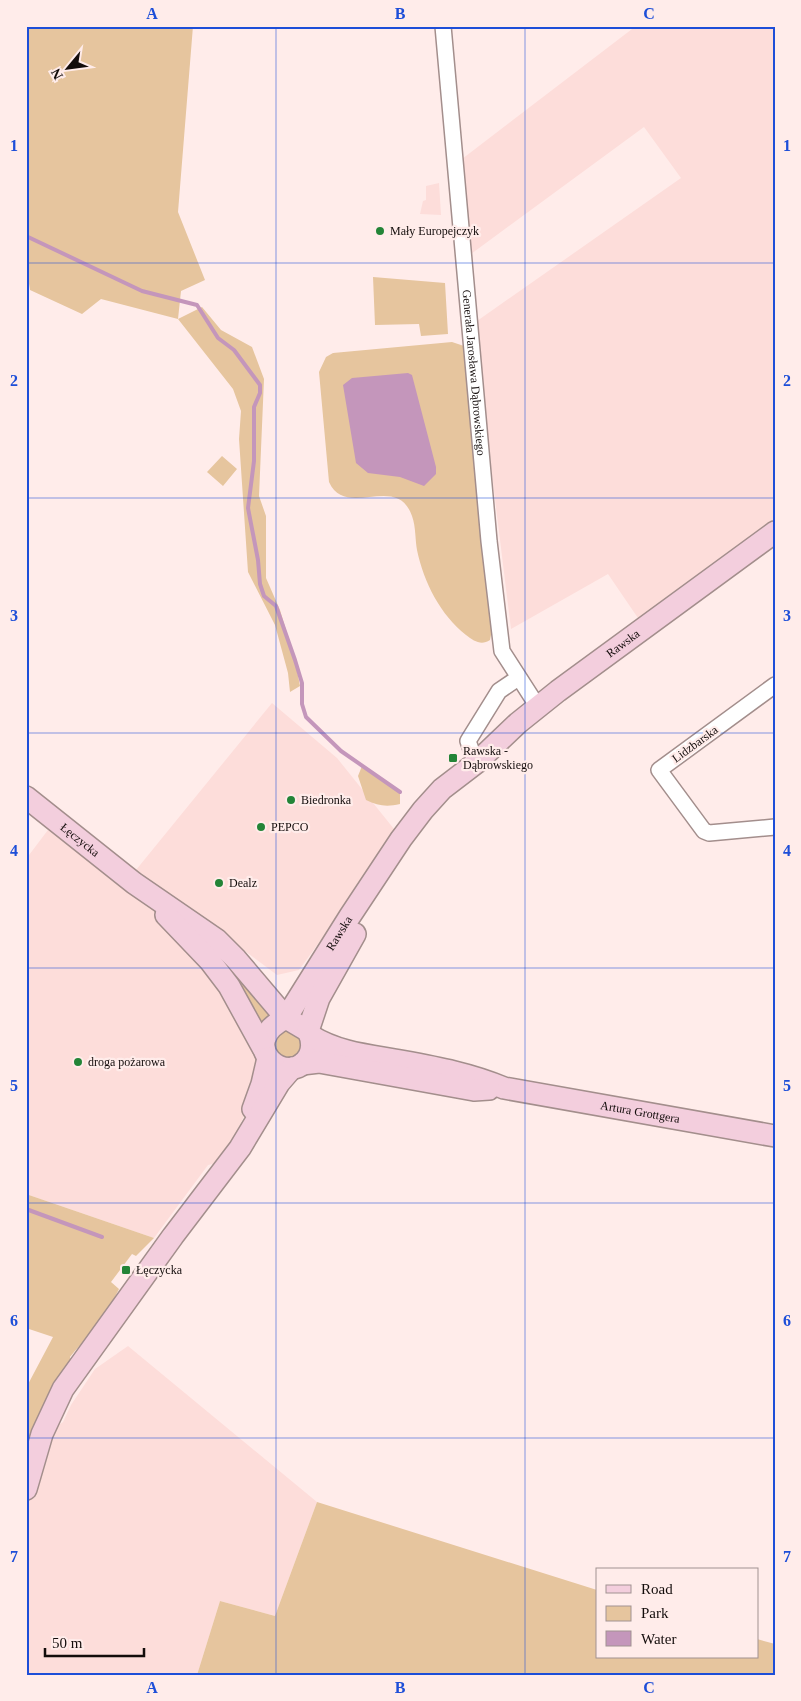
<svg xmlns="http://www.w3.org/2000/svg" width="801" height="1701" font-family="'Times New Roman',serif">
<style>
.built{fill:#fdddda}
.green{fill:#e6c59e}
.water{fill:#c496bb}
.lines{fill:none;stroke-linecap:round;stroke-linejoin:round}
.stream{stroke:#c496bb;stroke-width:4}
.street-casing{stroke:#a38e8c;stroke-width:18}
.secondary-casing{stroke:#a38e8c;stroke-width:24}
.street{stroke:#fff;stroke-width:15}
.secondary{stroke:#f3cedd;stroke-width:21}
.grid{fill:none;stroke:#1d4ed8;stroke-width:1;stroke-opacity:0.55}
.poi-dot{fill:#238437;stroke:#ffecea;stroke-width:2}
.labels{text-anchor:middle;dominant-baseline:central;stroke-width:4.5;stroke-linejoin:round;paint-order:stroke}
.poi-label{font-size:12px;fill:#130c0b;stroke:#ffecea;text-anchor:start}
.street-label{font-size:12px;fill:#130c0b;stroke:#ffecea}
.neatline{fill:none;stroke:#1d4ed8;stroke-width:2}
.grid-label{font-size:16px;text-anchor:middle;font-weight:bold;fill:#1d4ed8}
</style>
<rect width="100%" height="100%" fill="#ffecea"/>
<path class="built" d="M636,26h139v495l-135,100 -32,-47 -97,55 -20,-162 -14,-146 204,-143 -37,-51 -173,127 -9,-95z
M439,183l2,32 -21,-1 3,-13 3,-1v-14z
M272,703l65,55 61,76 -99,136 -22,5 -141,-105z
M51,826l84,66 57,53 66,109 -11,56 -16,33 -14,20 -9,2 -54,73 -128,-44v-335z
M128,1346l189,156 -42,114 -55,-15 -23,74h-171v-170l24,-74 13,-9 8,-17 24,-36z"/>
<path class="green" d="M26,26h167l-15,186 27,68 -24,11 -3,28 24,-12 19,23 31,17 12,32 -5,117 7,20v62l14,32 15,50 5,26 -10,6 -2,-19 -13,-48 -27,-53 -9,-133 2,-28 -8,-22 -55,-70 -77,-20 -19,15 -52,-24 -4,-26z
M373,277l72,6 3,51 -27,2 -2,-12 -44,1z
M452,342l12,4 3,4 25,280 -2,10c-9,6 -16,1 -24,-5 -26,-21 -42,-52 -49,-85 -2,-10 -1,-23 -5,-34 -15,-44 -66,4 -83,-34l-10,-110 7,-15 7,-4z
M222,456l15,13 -14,17 -16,-14z
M362,766l38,26v12c-13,3 -22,2 -34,-4l-8,-24z
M189,925l89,91 -14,12z
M288,1029l14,11 -1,12 -9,7 -17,-5 -1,-16z
M26,1194l128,44 -18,18 -4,-2 -21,28 8,7c-5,9 -9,20 -14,29 -10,15 -24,24 -35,39l1,5 -45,107v-81l27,-51 -27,-9z
M317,1502l280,88v67h160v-18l18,5v31h-578l23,-74 55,15z"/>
<path class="water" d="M408,373l4,2 24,92v7l-12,12 -24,-9 -32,-4 -12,-10 -13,-78 9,-7z"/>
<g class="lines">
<path class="stream" d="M26,236l116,55 55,14 21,33 16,12 26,35v8l-6,14v54l-6,47 10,52 2,24 4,12 12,10 19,54 7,23v21l4,13 35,34 59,41
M26,1209l76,28"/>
<defs>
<g id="street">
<path id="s1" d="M443,26l46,515 13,110 36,56"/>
<path d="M775,685l-116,85 45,61 5,2 66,-6"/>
<path d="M476,763l-8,-22 31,-50 19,-13"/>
</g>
<g id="secondary">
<path id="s2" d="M26,797l108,86 83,57 19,19 50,59 22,13c4,8 5,17 1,25 -20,35 -76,-12 -23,-38"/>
<path d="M166,915l44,46 19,25 34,62"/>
<path id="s3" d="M286,1018l64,-102 51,-77 22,-29 19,-21 34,-26 42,-40 40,-32 217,-159"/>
<path d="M308,1031l11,-33 36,-64"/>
<path id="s4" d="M311,1036c26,16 54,19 84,24 38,7 74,13 109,28l271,48"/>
<path d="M302,1064l17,-2 155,28 15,-1"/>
<path d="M253,1109l9,-25 6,-26"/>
<path d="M26,1489l16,-55 21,-45 110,-153 67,-88 39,-65 13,-15"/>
</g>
</defs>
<use href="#street" class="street-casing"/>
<use href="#secondary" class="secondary-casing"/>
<use href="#street" class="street"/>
<use href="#secondary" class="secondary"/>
</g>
<path class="grid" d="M276,26v1649M525,26v1649M26,263h749M26,498h749M26,733h749M26,968h749M26,1203h749M26,1438h749"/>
<g class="poi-dot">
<circle cx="380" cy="231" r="5"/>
<rect x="448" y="753" width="10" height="10" rx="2.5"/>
<circle cx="291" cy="800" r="5"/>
<circle cx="261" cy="827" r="5"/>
<circle cx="219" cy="883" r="5"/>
<circle cx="78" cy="1062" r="5"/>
<rect x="121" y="1265" width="10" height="10" rx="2.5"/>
</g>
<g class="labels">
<g class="poi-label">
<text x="390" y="231">Mały Europejczyk</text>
<text x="463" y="751">Rawska -<tspan x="463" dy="14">Dąbrowskiego</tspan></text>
<text x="301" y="800">Biedronka</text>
<text x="271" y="827">PEPCO</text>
<text x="229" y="883">Dealz</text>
<text x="88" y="1062">droga pożarowa</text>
<text x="136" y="1270">Łęczycka</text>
</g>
<g class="street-label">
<text stroke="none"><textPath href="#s1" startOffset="348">Generała Jarosława Dąbrowskiego</textPath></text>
<text stroke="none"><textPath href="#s3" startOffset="510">Rawska</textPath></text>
<text transform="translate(695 744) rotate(-36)">Lidzbarska</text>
<text stroke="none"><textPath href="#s2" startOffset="69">Łęczycka</textPath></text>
<text stroke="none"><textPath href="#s3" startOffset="100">Rawska</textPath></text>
<text stroke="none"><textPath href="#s4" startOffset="339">Artura Grottgera</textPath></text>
</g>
</g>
<rect width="801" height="1701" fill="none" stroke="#ffecea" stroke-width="55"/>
<rect x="596" y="1568" width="162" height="90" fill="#ffecea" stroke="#a19291"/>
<rect x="606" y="1585" width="25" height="8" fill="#f3cedd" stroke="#a19291"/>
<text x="641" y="1594" font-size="15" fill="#130c0b">Road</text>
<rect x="606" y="1606" width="25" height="15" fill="#e6c59e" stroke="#a19291"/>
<text x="641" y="1618" font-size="15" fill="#130c0b">Park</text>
<rect x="606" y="1631" width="25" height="15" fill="#c496bb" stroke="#a19291"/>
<text x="641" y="1644" font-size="15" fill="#130c0b">Water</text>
<g transform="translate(68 68) rotate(241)" stroke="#ffecea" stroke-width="4" paint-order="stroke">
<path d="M0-4L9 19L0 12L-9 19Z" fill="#130c0b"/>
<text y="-8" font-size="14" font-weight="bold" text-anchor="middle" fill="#130c0b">N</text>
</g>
<path d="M45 1648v8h99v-8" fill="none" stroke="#130c0b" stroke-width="2.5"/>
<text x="52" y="1648" font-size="15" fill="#130c0b" stroke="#ffecea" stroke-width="4" paint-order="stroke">50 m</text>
<rect x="28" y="28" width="746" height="1646" class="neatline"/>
<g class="grid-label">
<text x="152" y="19">A</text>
<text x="400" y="19">B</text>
<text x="649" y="19">C</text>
<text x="14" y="151">1</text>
<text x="787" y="151">1</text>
<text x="14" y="386">2</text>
<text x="787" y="386">2</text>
<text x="14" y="621">3</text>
<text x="787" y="621">3</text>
<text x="14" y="856">4</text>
<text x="787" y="856">4</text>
<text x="14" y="1091">5</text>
<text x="787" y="1091">5</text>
<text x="14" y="1326">6</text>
<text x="787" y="1326">6</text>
<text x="14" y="1562">7</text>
<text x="787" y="1562">7</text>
<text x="152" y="1693">A</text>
<text x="400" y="1693">B</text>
<text x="649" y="1693">C</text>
</g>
</svg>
